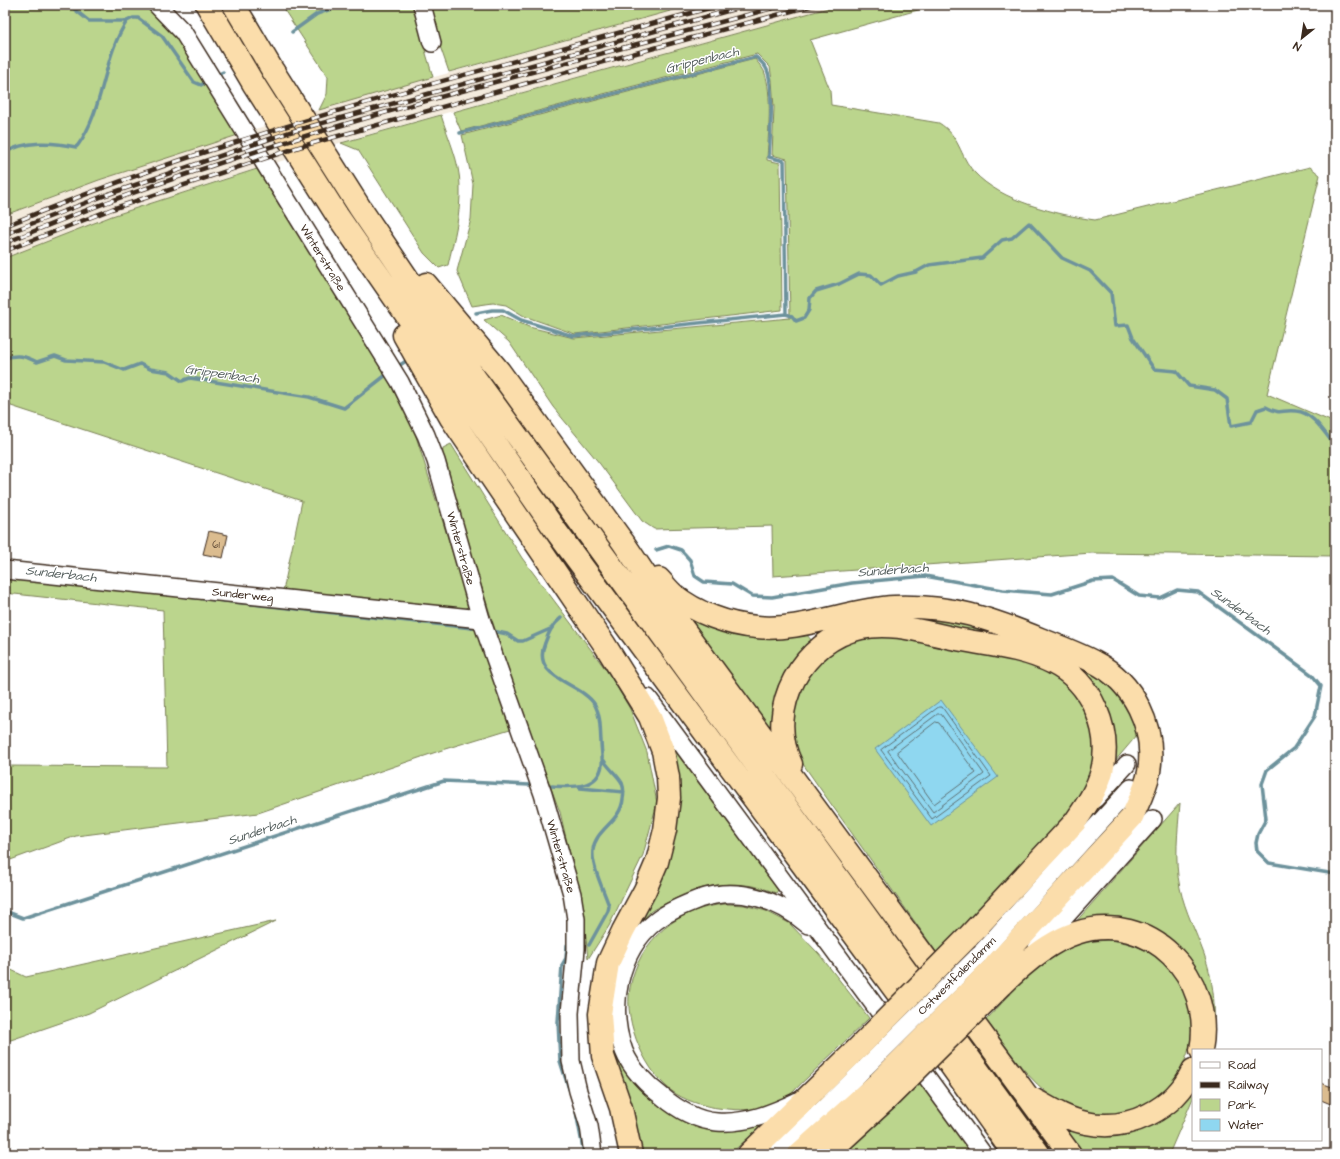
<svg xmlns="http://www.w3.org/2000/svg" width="1340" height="1159" font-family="'Architects Daughter',sans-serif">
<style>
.built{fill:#f4ebdd}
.green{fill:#bbd58d;stroke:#7b8056}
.water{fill:#8fd7f0;stroke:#6d929c}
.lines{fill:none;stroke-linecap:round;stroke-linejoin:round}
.shore{stroke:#5d6f72;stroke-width:1}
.stream{stroke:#6d929c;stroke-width:3.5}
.building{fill:#dbbc8f;stroke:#3b2a1e}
.minor-casing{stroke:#3b2a1e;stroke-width:20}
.highway-casing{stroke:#3b2a1e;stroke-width:25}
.minor{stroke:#fff;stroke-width:17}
.highway{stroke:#fbddab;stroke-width:22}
.rail-casing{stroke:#3b2a1e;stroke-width:4.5}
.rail{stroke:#fff;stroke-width:3;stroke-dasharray:9;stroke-linecap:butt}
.minor-bridge-casing{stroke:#3b2a1e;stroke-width:20;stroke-linecap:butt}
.highway-bridge-casing{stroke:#3b2a1e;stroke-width:25;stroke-linecap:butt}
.minor-bridge{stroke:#fff;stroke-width:17}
.highway-bridge{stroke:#fbddab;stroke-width:22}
.labels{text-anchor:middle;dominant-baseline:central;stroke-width:3;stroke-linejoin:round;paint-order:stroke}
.number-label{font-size:10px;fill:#634e3a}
.street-label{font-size:12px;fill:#3b2a1e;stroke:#fff}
.water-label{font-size:13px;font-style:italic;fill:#545e5d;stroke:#fff}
</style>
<rect width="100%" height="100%" fill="#fff"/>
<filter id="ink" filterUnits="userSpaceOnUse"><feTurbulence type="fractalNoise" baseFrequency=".025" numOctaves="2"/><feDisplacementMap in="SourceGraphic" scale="8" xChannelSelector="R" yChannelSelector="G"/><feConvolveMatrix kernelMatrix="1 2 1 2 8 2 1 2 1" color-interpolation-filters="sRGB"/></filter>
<g filter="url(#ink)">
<path class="built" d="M692,5h147l-480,132 -126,39 -121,40 -107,42v-43l94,-35 119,-40 130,-39z"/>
<path class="green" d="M5,5h138l22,19 21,26 55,84 -142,46 -94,35z
M281,5h411l-243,67 -9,-26 -15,4 8,27 -114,33 8,-16 1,-17z
M839,5h97l-126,35 20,50 1,15 108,18c21,13 20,32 35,49 26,29 84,43 121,48l215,-53 10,8 -53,219 68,29v133l-243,-3 -319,23 -1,-50 -118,3 -12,-8 -42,-57 -47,-57 -44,-65 -25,-22 17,-5 28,12 45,11 216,-20 -3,-159 -15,-4 2,-47 -2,-28 -2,-13 -13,-13 -296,77 -8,-19z
M755,59c3,4 7,8 9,12 9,22 4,65 3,89l13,3 2,147 -207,24 -51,-18 -18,-11 -13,-2 -21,3 -15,-35 14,-52 2,-35 -11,-49z
M441,115c7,23 19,47 19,71 1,27 -6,53 -12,79l-9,3 -15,-15 -66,-103 -17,-7z
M260,168l122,200 32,62 55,175 -4,4 -182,-18 19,-90 -297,-97v-146l107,-42z
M451,444l71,114 88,117 20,34 17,43 10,51 -14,52 -34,71 -21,33 -4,-43 -24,-104 -45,-119 -73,-232 1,-13z
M5,576l466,47 5,5 34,101 -65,20 -187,64 -182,23 -71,26v-96l162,1 -4,-157 -158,-17z
M933,616l34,6 121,47 21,14 14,16 15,35 -23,27 -23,-76 -193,-66z
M695,618l110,15 9,10 -40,92 -86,-116z
M884,635l150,30 28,15 15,15 7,11 8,24 2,21 -1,17 -5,14 -20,32 -131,139 -118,-166 -16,-23 -7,-16 -4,-28 9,-38 16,-22 29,-18z
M669,743l109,147 -2,3c-36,-15 -74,-10 -107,9 -6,3 -14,6 -19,10 -6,6 -11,16 -15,24h-8l25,-42z
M1180,803c-2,28 -6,57 0,85 5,23 16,44 24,66 11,31 13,63 7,96l-23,-88 -114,-38z
M727,904l17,1 22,6 23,12 30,31 50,64c-20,20 -41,39 -61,59 -8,7 -16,17 -24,23 -16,9 -39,11 -56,9 -18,-1 -37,-6 -52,-15 -30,-19 -53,-72 -46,-106 9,-49 49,-81 97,-84z
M276,921l-187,92 -84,29v-75l21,10z
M1108,940c31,3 58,16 73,45 44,85 -57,171 -135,107 -24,-20 -41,-48 -60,-72 27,-28 56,-65 94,-77 9,-2 19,-2 28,-3z
M612,1035l54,73 99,15 -35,31h-91l-28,-100z
M919,1081l53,73h-131z
M1193,1083v15l-24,56h-88l-21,-29 49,7z"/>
<path class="water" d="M941,700l57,77 -67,49 -56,-77z"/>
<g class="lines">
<path class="shore" d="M939,707h3l49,69 -59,43 -51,-69z
M938,714h3l43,60 -51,38 -45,-61z
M936,722l3,1 37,50 -42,31 -37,-52z"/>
<path class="stream" d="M69,5l20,16h38l6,-3h5l24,18 32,46 7,3 7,-4
M292,32l25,-18 25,-9
M215,76l8,-4
M460,133l296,-76c3,3 8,7 10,11 9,14 4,71 3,89l15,4 2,153
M5,153c19,-13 49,-11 71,-6l2,-2c26,-35 25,-89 49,-124
M476,313l16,-3h11l18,10 52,16 213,-22 6,2 4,5 8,-3 5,-8 1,-12 6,-7 23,-7 20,-10 12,1 10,10 17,-9 18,-4 13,-7 53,-7 20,-18 10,-2 17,-15 33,35 28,13 21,22 4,33 13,-1 5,13 21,31 22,2 13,15 26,4 12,9 4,27 20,-4 6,-12 9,-3c17,9 14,2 30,4 17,1 30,24 39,35
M5,358c13,-4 20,-2 32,4l18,-6 11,4 38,2 20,8 16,-6 10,5 19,3 13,9 8,-3 119,19 35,11 42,-33
M397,367l9,-6
M656,550l13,-4 12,4 9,10 5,16 9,6 28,2 20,12 20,1 80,-14 73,-7 78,14 49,4 41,-13 20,-1 26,16 21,2 17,-8 21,2 114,83 9,11 -6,30 -21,32 -27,22 -5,14 4,35 -8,15 -2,9 1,8 12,12 66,11
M179,596l293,32
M493,631l14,3 11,7h5l27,-12
M552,786c18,1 46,4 50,-21 1,-7 -1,-16 -1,-24 -1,-12 0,-25 -6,-36 -14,-23 -65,-26 -50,-62 4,-11 7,-18 16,-25
M580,788l44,4
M5,911l18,7 421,-137 85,4
M567,945l-1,13 -4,7 -4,57 2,39 9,28
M589,945l19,-34 1,-5c-5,-15 -18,-41 -16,-56 2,-21 28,-28 30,-51 1,-5 1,-11 -1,-16 -4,-8 -14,-15 -19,-24
M576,1112l8,42"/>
</g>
<path class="building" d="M209,531l19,4 -5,23 -20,-4z
M1321,1083l14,5 -2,17 -12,-5z"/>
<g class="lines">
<defs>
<g id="minor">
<path id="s1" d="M157,5l26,27 217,350 26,53 10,26 45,158 62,175 29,100 4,25v30l-6,64 1,48 7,30 11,35 4,28"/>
<path d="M422,5l10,38"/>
<path id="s2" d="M5,570l476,49"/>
<path d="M648,698l244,331"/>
<path d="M1095,799l32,-35"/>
<path d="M1037,948l116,-129"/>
<path d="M979,955l152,-167"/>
<path d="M912,1057l71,97"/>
<path d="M798,1101c-25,12 -52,23 -81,21 -19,-1 -40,-13 -54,-25 -15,-11 -32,-28 -39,-46 -16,-43 -6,-100 32,-130 13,-10 28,-16 43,-22 39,-13 79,0 109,26"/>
<path d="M774,1154l44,-40 47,-46"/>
</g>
<path id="highway" d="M207,5l46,78 84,132 219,316 393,532 65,91
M234,5l39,66 87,137 115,170 564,776
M426,284l73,87 124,171 39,58 408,554
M404,335l47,83 154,227 45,72 13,34 5,26 1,21 -4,32 -8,32 -12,28 -22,41 -15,32 -8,51 3,42 18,52 10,46
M659,579c5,5 9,11 15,16 22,18 55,30 83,32 43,5 92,-18 137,-20 57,-2 95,11 146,32 18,7 37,14 54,23 40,20 62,66 55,110 -3,16 -11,31 -17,45l-141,153
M791,764c-27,-56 12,-124 70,-136 32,-7 65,5 96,11 32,6 67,9 96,24 39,19 59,68 49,108 -5,19 -16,35 -27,51l-108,116
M1002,985c20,-20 46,-43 74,-52 74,-24 139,44 125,117
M1033,1099c16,9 33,20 53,24 42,9 88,-13 107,-53
M749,1154l105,-102
M799,1154l78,-70
M827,1154l60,-55"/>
</defs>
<use href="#minor" class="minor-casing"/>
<use href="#highway" class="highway-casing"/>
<use href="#minor" class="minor"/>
<use href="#highway" class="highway"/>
<defs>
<path id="rail" d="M5,226c72,-29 145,-57 219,-80 164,-53 331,-95 496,-141
M5,234l101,-39 184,-63 459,-127
M5,243c34,-14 68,-28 103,-41 219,-81 451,-136 676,-197
M5,251l107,-42 187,-62 300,-84 215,-58"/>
</defs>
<use href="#rail" class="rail-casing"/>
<use href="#rail" class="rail"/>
<defs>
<path id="minor-bridge" d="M865,1068l114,-113"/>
<path id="highway-bridge" d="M854,1052l113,-114
M877,1084l114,-114
M887,1099l115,-114"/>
</defs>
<use href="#minor-bridge" class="minor-bridge-casing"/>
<use href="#highway-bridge" class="highway-bridge-casing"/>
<use href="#minor-bridge" class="minor-bridge"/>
<use href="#highway-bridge" class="highway-bridge"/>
</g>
</g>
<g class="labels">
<g class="number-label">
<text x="216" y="545">61</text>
</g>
<g class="street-label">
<text stroke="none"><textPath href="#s1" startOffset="303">Winterstraße</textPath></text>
<text stroke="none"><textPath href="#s1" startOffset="627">Winterstraße</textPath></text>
<text stroke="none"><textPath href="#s2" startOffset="239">Sunderweg</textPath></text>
<text stroke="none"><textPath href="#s1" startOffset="951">Winterstraße</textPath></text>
<text transform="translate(957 976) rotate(-45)">Ostwestfalendamm</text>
</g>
<g class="water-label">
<text transform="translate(702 60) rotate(-14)">Grippenbach</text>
<text transform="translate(222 374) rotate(8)">Grippenbach</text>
<text transform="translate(893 570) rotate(-4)">Sunderbach</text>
<text transform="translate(61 574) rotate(6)">Sunderbach</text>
<text transform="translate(1241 611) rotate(36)">Sunderbach</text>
<text transform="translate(262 830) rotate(-18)">Sunderbach</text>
</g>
</g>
<rect width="1340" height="1159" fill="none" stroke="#fff" stroke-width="20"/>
<rect x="10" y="10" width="1320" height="1139" fill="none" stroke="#3b2a1e" stroke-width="1.5" filter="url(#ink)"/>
<rect x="1192" y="1049" width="130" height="92" fill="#ffffff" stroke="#b1aaa5"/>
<rect x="1200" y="1062" width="20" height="6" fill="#ffffff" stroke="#b1aaa5"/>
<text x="1228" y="1069" font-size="12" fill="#3b2a1e">Road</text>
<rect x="1200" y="1082" width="20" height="6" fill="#3b2a1e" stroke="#b1aaa5"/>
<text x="1228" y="1089" font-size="12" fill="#3b2a1e">Railway</text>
<rect x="1200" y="1099" width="20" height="12" fill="#bbd58d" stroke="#b1aaa5"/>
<text x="1228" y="1109" font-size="12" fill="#3b2a1e">Park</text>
<rect x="1200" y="1119" width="20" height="12" fill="#8fd7f0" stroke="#b1aaa5"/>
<text x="1228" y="1129" font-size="12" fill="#3b2a1e">Water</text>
<g transform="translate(1302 38) rotate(210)" stroke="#ffffff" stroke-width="3" paint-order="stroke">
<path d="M0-3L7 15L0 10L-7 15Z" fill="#3b2a1e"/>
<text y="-6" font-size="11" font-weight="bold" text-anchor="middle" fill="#3b2a1e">N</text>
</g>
</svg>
